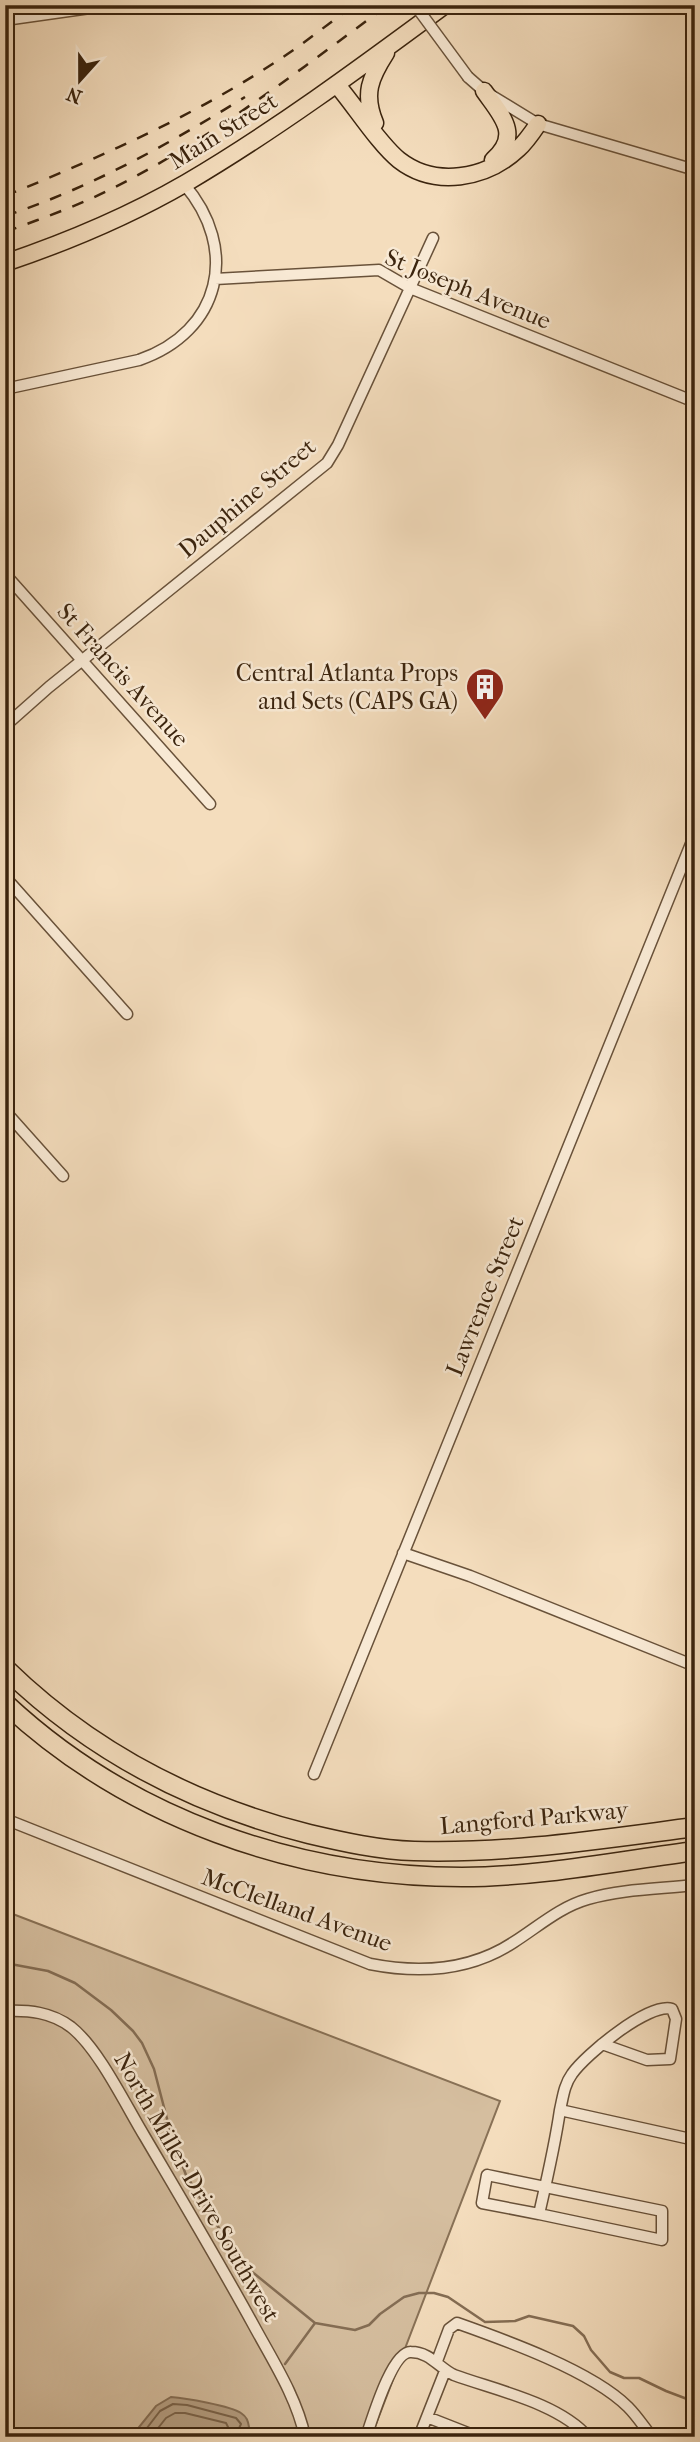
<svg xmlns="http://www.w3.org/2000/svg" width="700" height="2442" font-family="'IM FELL French Canon',serif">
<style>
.green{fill:#d5be9f;stroke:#887156;stroke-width:2}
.water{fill:#b59e82;stroke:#846d54;stroke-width:2}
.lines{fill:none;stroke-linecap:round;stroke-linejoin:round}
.shore{stroke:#786148;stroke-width:2}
.stream{stroke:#846d54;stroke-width:2.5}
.street-casing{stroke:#69523a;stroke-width:13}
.primary-casing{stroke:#3b240e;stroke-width:19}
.highway-casing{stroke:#3b240e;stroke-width:21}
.street{stroke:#f8e9d4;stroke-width:10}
.primary{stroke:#f4ddbd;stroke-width:16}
.highway{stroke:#f4ddbd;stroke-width:18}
.rail{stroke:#3b240e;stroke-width:2.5;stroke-dasharray:12 12;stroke-linecap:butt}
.street-bridge-casing{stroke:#69523a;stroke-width:13;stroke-linecap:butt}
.street-bridge{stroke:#f8e9d4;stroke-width:10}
.labels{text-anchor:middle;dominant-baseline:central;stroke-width:5;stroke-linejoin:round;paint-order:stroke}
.street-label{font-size:24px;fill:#3b240e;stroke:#f8e9d4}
.poi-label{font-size:24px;fill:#3b240e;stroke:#f8e9d4;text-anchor:end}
</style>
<rect width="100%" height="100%" fill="#f4ddbd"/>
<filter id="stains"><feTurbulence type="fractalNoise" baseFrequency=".00286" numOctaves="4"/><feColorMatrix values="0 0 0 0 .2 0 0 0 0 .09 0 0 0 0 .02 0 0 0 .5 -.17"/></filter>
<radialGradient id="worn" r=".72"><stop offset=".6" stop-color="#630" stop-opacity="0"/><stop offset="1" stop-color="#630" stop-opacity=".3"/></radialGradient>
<path class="green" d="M5,1911l495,190 -129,336h-366z"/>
<path class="water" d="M171,2397c14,1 60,9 70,16 6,4 7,8 8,14l-9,10h-109l25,-31z"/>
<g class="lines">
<path class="shore" d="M140,2437l20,-26 13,-7 14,1 49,13 5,6 -6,13
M151,2437l15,-19 9,-5h10l41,10 2,4 -1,10"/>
<path class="stream" d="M5,1963l43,8 27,12 36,27 22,21 9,12 12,26 18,69 14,37 54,87 75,61 40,7 14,-5 11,-11 24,-17 15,-4h15l14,4 37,25 30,-1 14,-5 44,10 11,10 7,14 19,22 14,6h15l27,13 29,11
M285,2364l30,-41"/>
<defs>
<path id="street" d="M5,20l106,-15
M468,77l16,14 54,33 157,46
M215,279l164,-9 31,18 285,114
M5,389l134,-29c82,-28 101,-111 45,-176
M5,574l205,230
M5,726l44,-39 278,-224 11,-18 95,-207
M5,877l122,137
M5,1111l58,65
M403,1553l67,23 225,90
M314,1774l381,-940
M5,1819l365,145c51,10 100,7 144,-22 25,-16 46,-35 74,-43 34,-10 72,-10 107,-14
M5,2011c24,-1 46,1 66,16 28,22 55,79 74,110 37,63 74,125 109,189 19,35 43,72 51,111
M602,2044l45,16 23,-1 6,-40 -4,-10c-23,-7 -87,46 -100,65 -8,11 -9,23 -12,36l135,30
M539,2214l-57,-11 5,-28 175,36v29l-123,-26c8,-35 16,-69 21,-104
M437,2361l12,-32 8,-6c48,17 135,48 171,84 9,9 16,20 24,30
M427,2417l51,20
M366,2437c6,-17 26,-86 45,-85 19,0 28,16 43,23 41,15 105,28 134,62
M419,2437l26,-66"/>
<path id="primary" d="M337,85c18,21 42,59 62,75 36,28 87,19 119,-11 8,-7 14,-16 20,-25
M484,91c17,24 38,44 9,69
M375,123c-12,-29 -5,-45 11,-70
M5,263c62,-21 124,-47 181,-80 90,-53 175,-116 259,-178"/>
<path id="highway" d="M5,1668c85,83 189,137 304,166 34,8 70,16 105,17 94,3 188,-12 281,-24
M5,1703c123,115 290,174 457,174 76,0 157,-16 233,-26"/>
</defs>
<use href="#street" class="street-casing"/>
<use href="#primary" class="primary-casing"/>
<use href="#highway" class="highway-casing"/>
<use href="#street" class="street"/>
<use href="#primary" class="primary"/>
<use href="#highway" class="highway"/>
<path class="rail" d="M5,196c98,-40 196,-83 284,-143 22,-15 43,-32 65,-48
M5,216c85,-28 164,-72 240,-119
M5,232c35,-13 70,-25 104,-42 100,-49 189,-119 279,-185"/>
<defs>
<path id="street-bridge" d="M415,5l53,72"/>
</defs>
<use href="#street-bridge" class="street-bridge-casing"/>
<use href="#street-bridge" class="street-bridge"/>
</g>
<defs>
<symbol id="building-pin" viewBox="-11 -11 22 30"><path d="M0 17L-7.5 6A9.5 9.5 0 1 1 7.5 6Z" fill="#8f2418" stroke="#f8e9d4"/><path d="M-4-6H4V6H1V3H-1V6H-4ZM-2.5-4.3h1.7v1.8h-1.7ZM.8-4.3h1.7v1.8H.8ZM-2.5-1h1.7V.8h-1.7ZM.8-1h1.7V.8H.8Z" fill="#fff"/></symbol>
</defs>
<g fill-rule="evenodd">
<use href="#building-pin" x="463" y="665" width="44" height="60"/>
</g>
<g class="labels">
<g class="street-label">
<text transform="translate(223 131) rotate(-32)">Main Street</text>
<text transform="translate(468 289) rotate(22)">St Joseph Avenue</text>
<text transform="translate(247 498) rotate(-40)">Dauphine Street</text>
<text transform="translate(123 675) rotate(48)">St Francis Avenue</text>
<text transform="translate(485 1296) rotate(-68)">Lawrence Street</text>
<text transform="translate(534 1818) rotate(-5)">Langford Parkway</text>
<text transform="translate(297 1910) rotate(20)">McClelland Avenue</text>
<text transform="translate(197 2187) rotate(60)">North Miller Drive Southwest</text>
</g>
<g class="poi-label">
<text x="458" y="673">Central Atlanta Props<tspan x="458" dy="28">and Sets (CAPS GA)</tspan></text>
</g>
</g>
<rect width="700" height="2442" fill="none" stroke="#f4ddbd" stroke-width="28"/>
<rect x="7" y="7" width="686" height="2428" fill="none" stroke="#3b240e" stroke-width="3.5"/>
<rect x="14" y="14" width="672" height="2414" fill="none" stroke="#3b240e" stroke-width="2"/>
<g transform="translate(80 80) rotate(201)" stroke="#f8e9d4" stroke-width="5" paint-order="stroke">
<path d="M0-5L12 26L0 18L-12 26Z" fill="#3b240e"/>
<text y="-10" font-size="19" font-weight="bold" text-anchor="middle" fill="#3b240e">N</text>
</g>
<rect width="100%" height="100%" filter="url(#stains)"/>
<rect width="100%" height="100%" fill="url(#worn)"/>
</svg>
